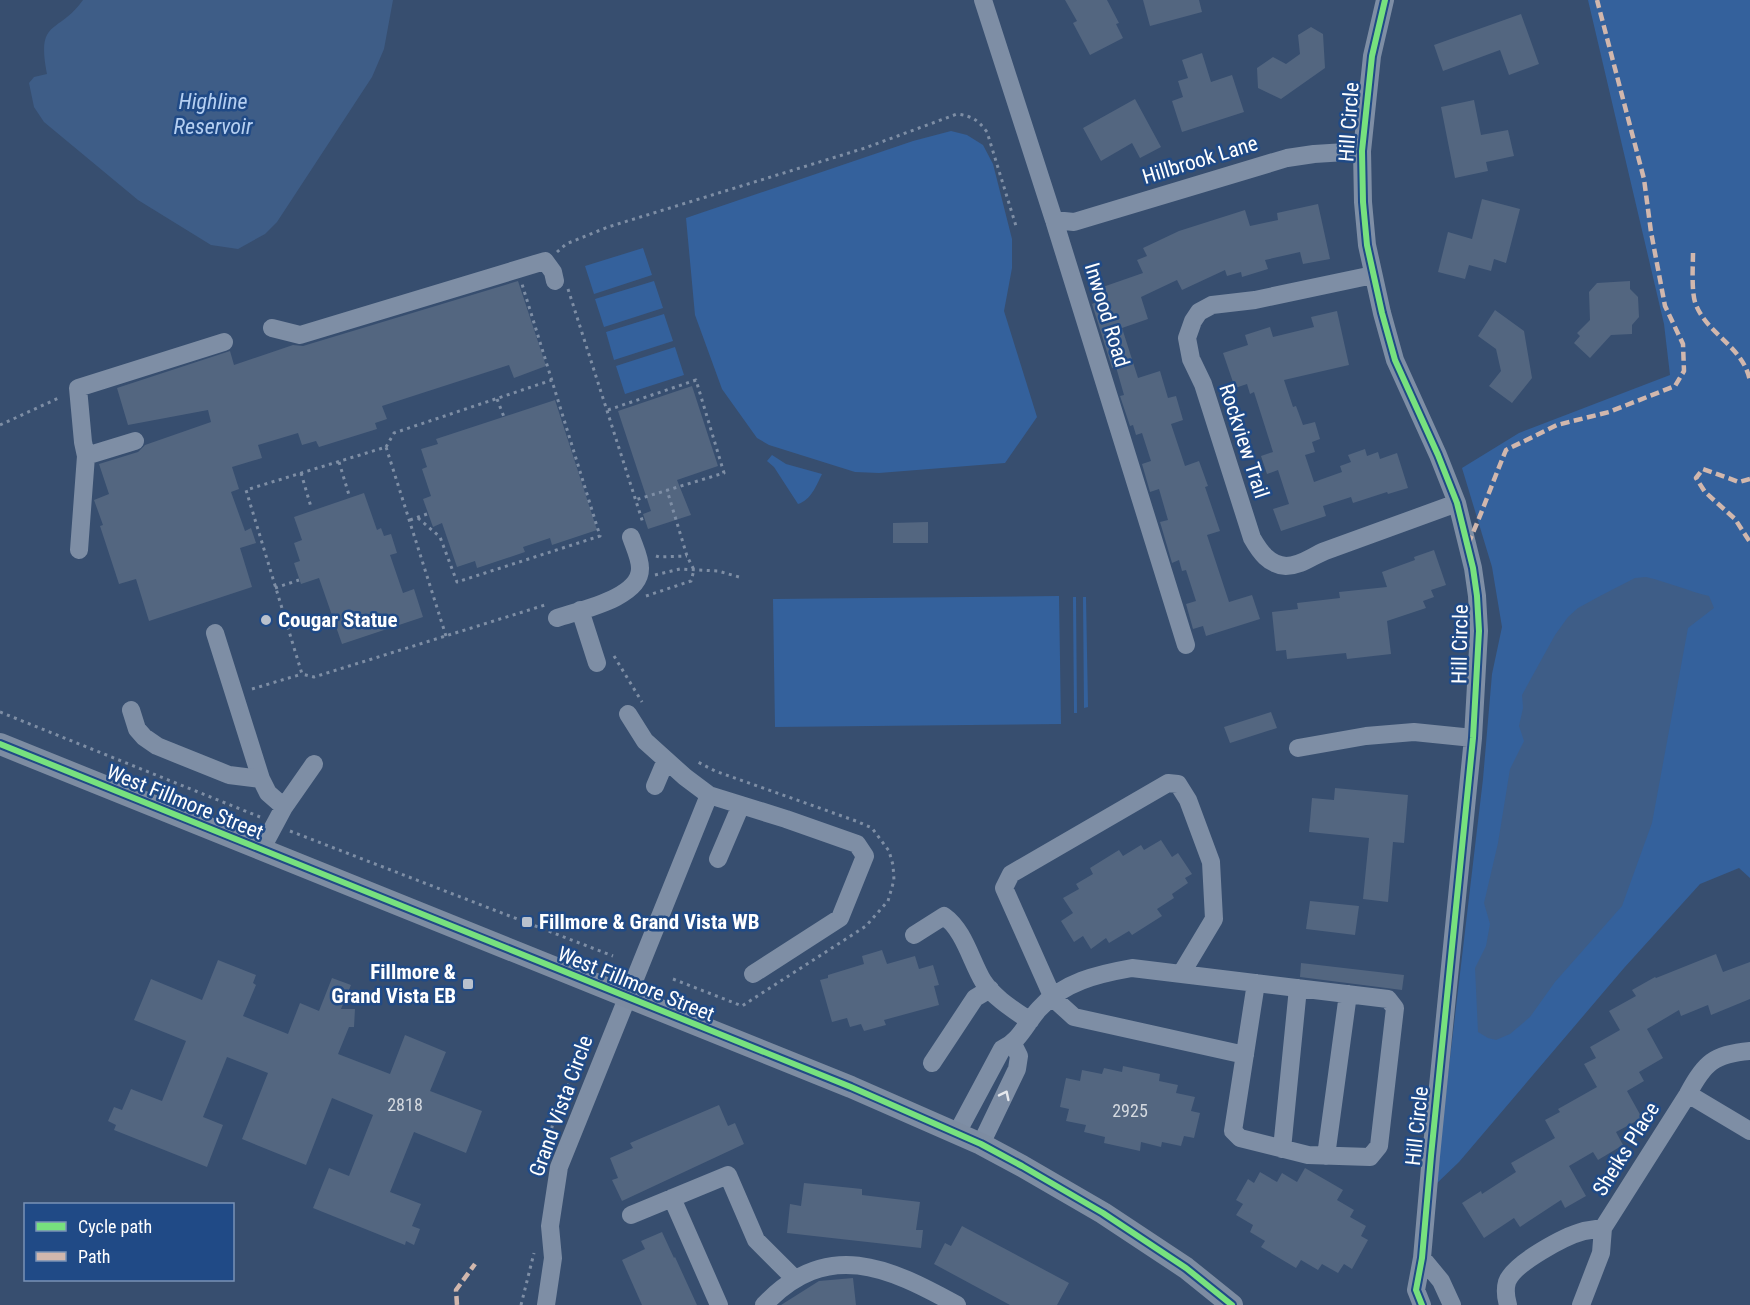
<svg xmlns="http://www.w3.org/2000/svg" width="1750" height="1305" font-family="'Roboto Condensed',sans-serif">
<style>
.green{fill:#34619c}
.water{fill:#3e5d87}
.building{fill:#536680}
.lines{fill:none;stroke-linecap:round;stroke-linejoin:round}
.path{stroke:#7e8ea5;stroke-width:3;stroke-dasharray:3 4.5;stroke-linecap:butt}
.minor{stroke:#7e8ea5;stroke-width:18}
.major{stroke:#7d8ca2;stroke-width:22}
.quiet{stroke:#d1b7ad;stroke-width:4.5;stroke-dasharray:9 4.5;stroke-linecap:butt}
.cycleway-casing{stroke:#204a86;stroke-width:10}
.cycleway{stroke:#77e17e;stroke-width:6}
.oneway{stroke:#e5e8ed}
.poi-dot{fill:#b9c1cd;stroke:#204a86;stroke-width:2}
.labels{text-anchor:middle;dominant-baseline:central;stroke-width:5;stroke-linejoin:round;paint-order:stroke}
.number-label{font-size:18px;fill:#d4d9df}
.street-label{font-size:21px;fill:#fff;stroke:#204a86}
.poi-label{font-size:21px;font-weight:bold;fill:#fff;stroke:#204a86;text-anchor:start}
.water-label{font-size:22px;font-style:italic;fill:#b5cff1;stroke:#204a86}
</style>
<rect width="100%" height="100%" fill="#374e6f"/>
<path class="green" d="M1588,0h162v878l-11,-10 -39,16 -76,84 -165,194 -24,23 48,-406 9,-105 10,-47 -10,-60 -30,-99 57,-35 151,-58 -6,-51z
M951,131l16,4 16,10 10,19 19,75v29l-8,43 33,106 -32,46 -126,10 -24,-1 -86,-27 -12,-7 -35,-49 -27,-74 -9,-97 227,-77z
M643,248l9,27 -58,19 -9,-28z
M654,281l9,27 -59,19 -9,-28z
M664,314l9,27 -59,19 -8,-28z
M675,347l9,28 -59,19 -9,-28z
M772,455l14,9 36,10c-6,12 -11,26 -24,30l-24,-37 -7,-6z
M1059,596l2,128 -286,3 -2,-128z
M1073,597h3l1,116h-3z
M1083,597h3l2,110 -4,1z"/>
<path class="water" d="M83,0h310l-9,49 -12,28 -95,145 -12,12 -27,15 -27,-4 -73,-45 -94,-78 -10,-15 -5,-24 5,-6 13,-3c-11,-56 11,-39 36,-74z
M1646,577c22,5 42,14 63,19l5,12 -26,20 -36,195 -30,83 -67,76 -25,35 -20,17 -14,6 -8,-2 -10,-6 -3,-64 11,-22 4,-22 -6,-21 14,-60 12,-74 14,-28 -5,-15 4,-18 -1,-13 33,-60 13,-18 10,-9 22,-12 35,-18z"/>
<path class="building" d="M1065,0h42l12,23 -3,1 7,14 -33,17 -17,-32 4,-2z
M1143,0h56l3,12 -52,14z
M1521,14l18,50 -30,11 -9,-25 -57,21 -9,-26z
M1311,27l12,7 2,34 -44,31 -23,-11 -1,-20 16,-11 13,7 14,-10 -2,-19z
M1202,53l9,29 21,-7 12,37 -62,20 -10,-31 11,-4 -5,-16 10,-3 -6,-18z
M1135,99l26,48 -21,11 -8,-15 -31,18 -18,-33z
M1474,100l7,35 27,-5 6,26 -28,6 2,9 -33,7 -14,-71z
M1482,199l38,10 -14,54 -12,-4 -3,12 -22,-6 -4,14 -27,-7 10,-40 24,7z
M1318,204l12,55 -27,5 -3,-12 -35,8 3,9 -26,8 -1,-5 -14,4 -2,-6 -43,20 -5,-10 -36,17 7,22 -26,9 16,50 22,-7 8,27 8,-2 7,24 -12,4 14,42 14,-5 9,25 -3,1 15,44 -13,4 22,67 23,-7 8,24 -54,17 -3,-10 -10,3 -7,-25 10,-3 -10,-31 -4,1 -3,-11 -7,3 -12,-41 8,-2 -9,-31 -9,3 -8,-28 9,-3 -9,-28 -6,2 -3,-10 -3,1 -10,-30 4,-1 -8,-28 -4,1 -20,-64 9,-4 -4,-11 46,-16 -6,-13 10,-4 -4,-8 36,-17 66,-21 5,16 28,-6 -1,-7z
M518,281l28,85 -32,12 -5,-13 -127,41 5,13 -12,4 2,6 -58,18 -3,-6 -14,4 -4,-12 -40,12 4,13 -30,9 7,22 -8,3 14,39 6,-3 5,15 -16,5 12,39 -103,34 -13,-42 -17,5 -19,-58 3,-1 -9,-25 15,-6 -10,-30 39,-12 7,-7 66,-23 -3,-12 -80,15 -11,-37 113,-37 4,14 59,-20 10,1z
M1630,281v8l8,8 1,20 -7,8v9l-21,1 -21,23 -16,-15 6,-7 -3,-3 13,-13 -1,-28 8,-9z
M1495,310l29,21 8,47 -20,25 -23,-17 12,-15 -5,-22 -18,-13z
M1337,311l12,54 -65,15 9,27 3,-1 7,19 12,-3 5,17 -8,3 3,10 -10,3 9,27 28,-10 -2,-6 11,-4 -3,-7 17,-6 2,7 11,-4 2,7 17,-6 11,35 -20,6 -1,-2 -34,11 -2,-6 -28,9 3,10 -45,15 -8,-22 16,-5 -11,-34 -11,4 -6,-18 12,-4 -19,-60 -4,2 -3,-10 -12,4 -12,-35 25,-8 -3,-10 25,-8 3,10 41,-10 -3,-10z
M692,386l26,80 -41,14 14,35 -43,14 -5,-15 8,-3 -33,-100z
M555,400l42,130 -45,15 -2,-7 -27,9 2,5 -48,16 -2,-7 -18,6 -15,-44 -9,4 -10,-28 8,-3 -9,-27 5,-2 -6,-18 17,-5 -2,-5z
M364,493l13,37 4,-2 3,8 7,-2 6,19 -7,2 13,38 11,-4 9,28 -81,27 -23,-66 -18,6 -7,-21 6,-2 -6,-18 8,-3 -8,-23z
M928,522v21h-35v-20z
M1434,550l12,35 -15,5 3,7 -11,4 3,7 -39,13 4,33 -44,5 -1,-6 -59,6 -1,-9 -10,1 -4,-39 26,-3 -1,-6 43,-5 -1,-6 48,-5 -5,-15 33,-12 -1,-3z
M1271,712l6,16 -47,15 -6,-16z
M1335,788l73,7 -4,48 -11,-1 -5,60 -25,-3 6,-61 -60,-6 3,-34 22,2z
M1161,840l11,17 6,-4 14,21 -7,4 3,5 -16,11 2,4 -17,11 5,7 -30,19 -3,-4 -20,12 -3,-5 -15,11 -8,-13 -9,6 -13,-21 12,-8 -10,-15 16,-9 -3,-5 17,-10 -3,-6 29,-18 4,6 18,-11 3,5z
M1310,901l49,5 -4,29 -49,-6z
M882,950l5,14 28,-8 4,13 14,-4 6,20 -5,1 5,19 -55,15 2,5 -22,6 -3,-7 -11,3 -3,-9 -15,4 -12,-42 8,-2v-3l36,-11 -2,-8z
M1716,954l7,18 27,-10v37l-39,16 -3,-10 -27,11 -2,-6 -32,19 16,29 -24,14 5,9 -17,10 15,27 -26,14 7,13 -25,15 -5,-8 -24,14 17,30 -21,12 -4,-8 -41,27 -6,-9 -30,20 -22,-35 19,-12 1,3 34,-22 -5,-9 44,-25 -10,-18 15,-8 -2,-3 39,-22 -13,-23 12,-6 -6,-11 30,-17 -11,-19 27,-15 -4,-6 23,-13 1,1z
M218,960l38,15 -3,8 3,2 -13,31 45,18 12,-31 19,8 13,-33 19,7 -10,24h14l-1,18h-5l-11,27 52,20 15,-39 41,17 -16,39 52,20 -16,42 -52,-21 -24,60 31,12 -9,22 8,3 -6,16 -8,-4 -1,4 -92,-37 16,-40 20,8 24,-61 -41,-17 -26,67 -64,-26 26,-66 -41,-16 -24,60 20,8 -16,42 -93,-37 2,-5 -8,-4 6,-14 8,3 9,-21 31,12 24,-60 -52,-21 17,-41 51,21z
M1301,963l103,12 -2,15 -102,-13z
M1123,1066l37,8 -1,7 19,4 -2,8 19,4 -4,14 9,2 -6,25 -10,-2 -3,10 -19,-4 -1,5 -20,-5 -1,9 -36,-8 1,-6 -21,-5 2,-7 -20,-4 3,-12 -9,-2 6,-29 14,3 2,-11 20,4 2,-6 18,4z
M719,1105l9,21 7,-3 9,21 -122,57 -10,-21 6,-2 -8,-20 23,-10 -3,-5z
M1305,1168l38,22 -6,10 17,10 -4,7 16,9 -5,10 7,4 -16,29 -8,-5 -6,9 -16,-9 -4,6 -17,-10 -5,8 -35,-21 4,-6 -15,-9 3,-7 -17,-10 7,-11 -7,-4 12,-21 6,4 6,-11 17,10 5,-9 15,9z
M804,1183l58,6v6l58,7 -4,28h7l-2,18 -134,-15 3,-29 11,2z
M962,1226l107,57 -12,22h-47l-76,-41 11,-21 6,3z
M662,1232l12,26 1,-1 22,48h-55l-20,-45 23,-11 -4,-8z
M853,1278l3,27h-75l38,-24z"/>
<g class="lines">
<path class="path" d="M557,252l9,-8 42,-17 257,-79 92,-34c15,2 21,6 30,18l29,94
M568,289l75,234
M497,399l7,18
M608,410l88,-30 28,93 -89,27
M0,425l61,-28
M386,447l8,-14 158,-53
M339,462l10,33
M301,473l10,34
M418,518l22,19 17,45 143,-46 -78,-252
M410,520l17,-6
M656,556l3,1 28,-1
M655,575l25,-6 38,2 21,6
M275,588l24,-8
M646,596l45,-15 3,-11 -7,-14 -20,-66
M446,636l-60,-189 -140,43 56,184 12,3 231,-72
M614,656l28,46
M252,689l50,-15
M0,712l260,105
M290,831l323,125
M673,979l69,27 124,-80 22,-25 6,-21 -1,-15 -4,-14 -17,-23 -16,-7 -141,-50 -19,-10
M548,1143l5,-20 35,-88
M521,1305l13,-52"/>
<path class="minor" d="M983,0l71,220 132,425
M1385,0l-13,56 -10,95 1,51 4,43 15,68 13,47 43,95 19,48 16,65 4,28 2,35 -6,107 -42,418 -9,102 -6,32 6,15
M1054,220l20,2 213,-64 27,-4 48,-3
M1373,275l-118,25 -43,5 -13,7 -6,9 -6,17 4,21 12,25 49,154c8,14 17,27 34,28 15,0 26,-10 39,-15 44,-16 88,-32 132,-48
M272,328l28,7 245,-74 8,11 2,9
M86,456l49,-15
M79,550l7,-94 -3,-14 -5,-54 146,-46
M580,610l17,53
M557,618c23,-8 84,-20 83,-50 0,-10 -6,-22 -9,-31
M215,633l46,146 7,14 16,14
M131,710l6,19 7,8 13,9 72,29 32,4
M1298,748l68,-12 48,-4 59,6
M655,786l11,-26
M709,795l77,24 71,25 8,12 -25,62 -87,56
M261,850l23,-43 30,-43
M718,859l23,-54
M914,935l30,-19c20,14 27,45 39,65 11,17 31,29 47,40
M1181,974l33,-55 -3,-57 -23,-62 -10,-16 -10,-1 -157,91 -7,14 49,110 21,19 171,38
M1750,1051c-36,3 -46,12 -62,43l62,37
M932,1063l43,-65 15,-9
M957,1133l45,-84c18,-8 24,-26 37,-40 24,-27 59,-35 93,-41l256,31 7,9 -16,138 -9,11 -62,-2 -68,-17 -7,-7 23,-148
M981,1144l36,-75 2,-13 -6,-12
M1282,1149l16,-161
M1326,1156l22,-162
M672,1198l47,107
M631,1215l97,-40 28,65 39,39
M1422,1258l19,23 11,24
M546,1305l7,-47 -3,-32 9,-59 150,-372 -24,-18 -40,-36 -17,-27
M764,1305c63,-67 124,-38 193,0
M1508,1305c-2,-7 -3,-16 -1,-23 7,-19 58,-46 77,-51 6,-1 13,-2 19,-3
M1581,1305l20,-52 2,-25 85,-134"/>
<path class="major" d="M0,744l851,343 130,57 41,22 81,47 83,55 46,37"/>
<path class="quiet" d="M1693,253c0,13 -2,40 3,52 13,31 47,41 54,76
M1750,479l-11,3 -36,-13 -7,9 9,14 30,27 15,23
M1468,544c14,-31 25,-63 38,-94l51,-25 52,-13 66,-26 9,-15 -1,-27 -18,-38 -14,-74 -7,-53 -47,-179
M457,1305l-1,-15 19,-26"/>
<defs>
<path id="cycleway" d="M1385,0l-13,56 -10,95 1,51 4,43 15,68 13,47 43,95 19,48 16,65 4,28 2,35 -6,107 -42,418 -9,102 -6,32 6,15
M0,744l851,343 130,57 41,22 81,47 83,55 46,37"/>
</defs>
<use href="#cycleway" class="cycleway-casing"/>
<use href="#cycleway" class="cycleway"/>
</g>
<defs><path id="oneway-chevron" d="M-2-3.5L2.5 0L-2 3.5" fill="none" stroke-width="1.6" stroke-linecap="round" stroke-linejoin="round" transform="scale(1.5)"/></defs>
<use class="oneway" href="#oneway-chevron" transform="translate(1005 1095) rotate(-64)"/>
<g class="poi-dot">
<circle cx="266" cy="620" r="6"/>
<rect x="521" y="916" width="12" height="12" rx="3"/>
<rect x="462" y="978" width="12" height="12" rx="3"/>
</g>
<g class="labels">
<g class="number-label">
<text x="405" y="1104">2818</text>
<text x="1130" y="1110">2925</text>
</g>
<g class="street-label">
<text transform="translate(1349 122) rotate(-86)">Hill Circle</text>
<text transform="translate(1200 160) rotate(-17)">Hillbrook Lane</text>
<text transform="translate(1107 315) rotate(73)">Inwood Road</text>
<text transform="translate(1244 441) rotate(72)">Rockview Trail</text>
<text transform="translate(1460 644) rotate(-89)">Hill Circle</text>
<text transform="translate(185 802) rotate(22)">West Fillmore Street</text>
<text transform="translate(636 984) rotate(22)">West Fillmore Street</text>
<text transform="translate(561 1106) rotate(-70)">Grand Vista Circle</text>
<text transform="translate(1417 1126) rotate(-84)">Hill Circle</text>
<text transform="translate(1626 1149) rotate(-58)">Sheiks Place</text>
</g>
<g class="poi-label">
<text x="278" y="620">Cougar Statue</text>
<text x="539" y="922">Fillmore &amp; Grand Vista WB</text>
<text x="456" y="972" text-anchor="end">Fillmore &amp;<tspan x="456" dy="24">Grand Vista EB</tspan></text>
</g>
<g class="water-label">
<text x="213" y="101">Highline<tspan x="213" dy="25">Reservoir</tspan></text>
</g>
</g>
<rect x="24" y="1203" width="210" height="78" fill="#204a86" stroke="#7992b6" stroke-width="1.5"/>
<rect x="36" y="1222" width="30" height="9" fill="#77e17e" stroke="#7992b6" stroke-width="1.5"/>
<text x="78" y="1233" font-size="18" fill="#ffffff">Cycle path</text>
<rect x="36" y="1252" width="30" height="9" fill="#d1b7ad" stroke="#7992b6" stroke-width="1.5"/>
<text x="78" y="1263" font-size="18" fill="#ffffff">Path</text>
</svg>
